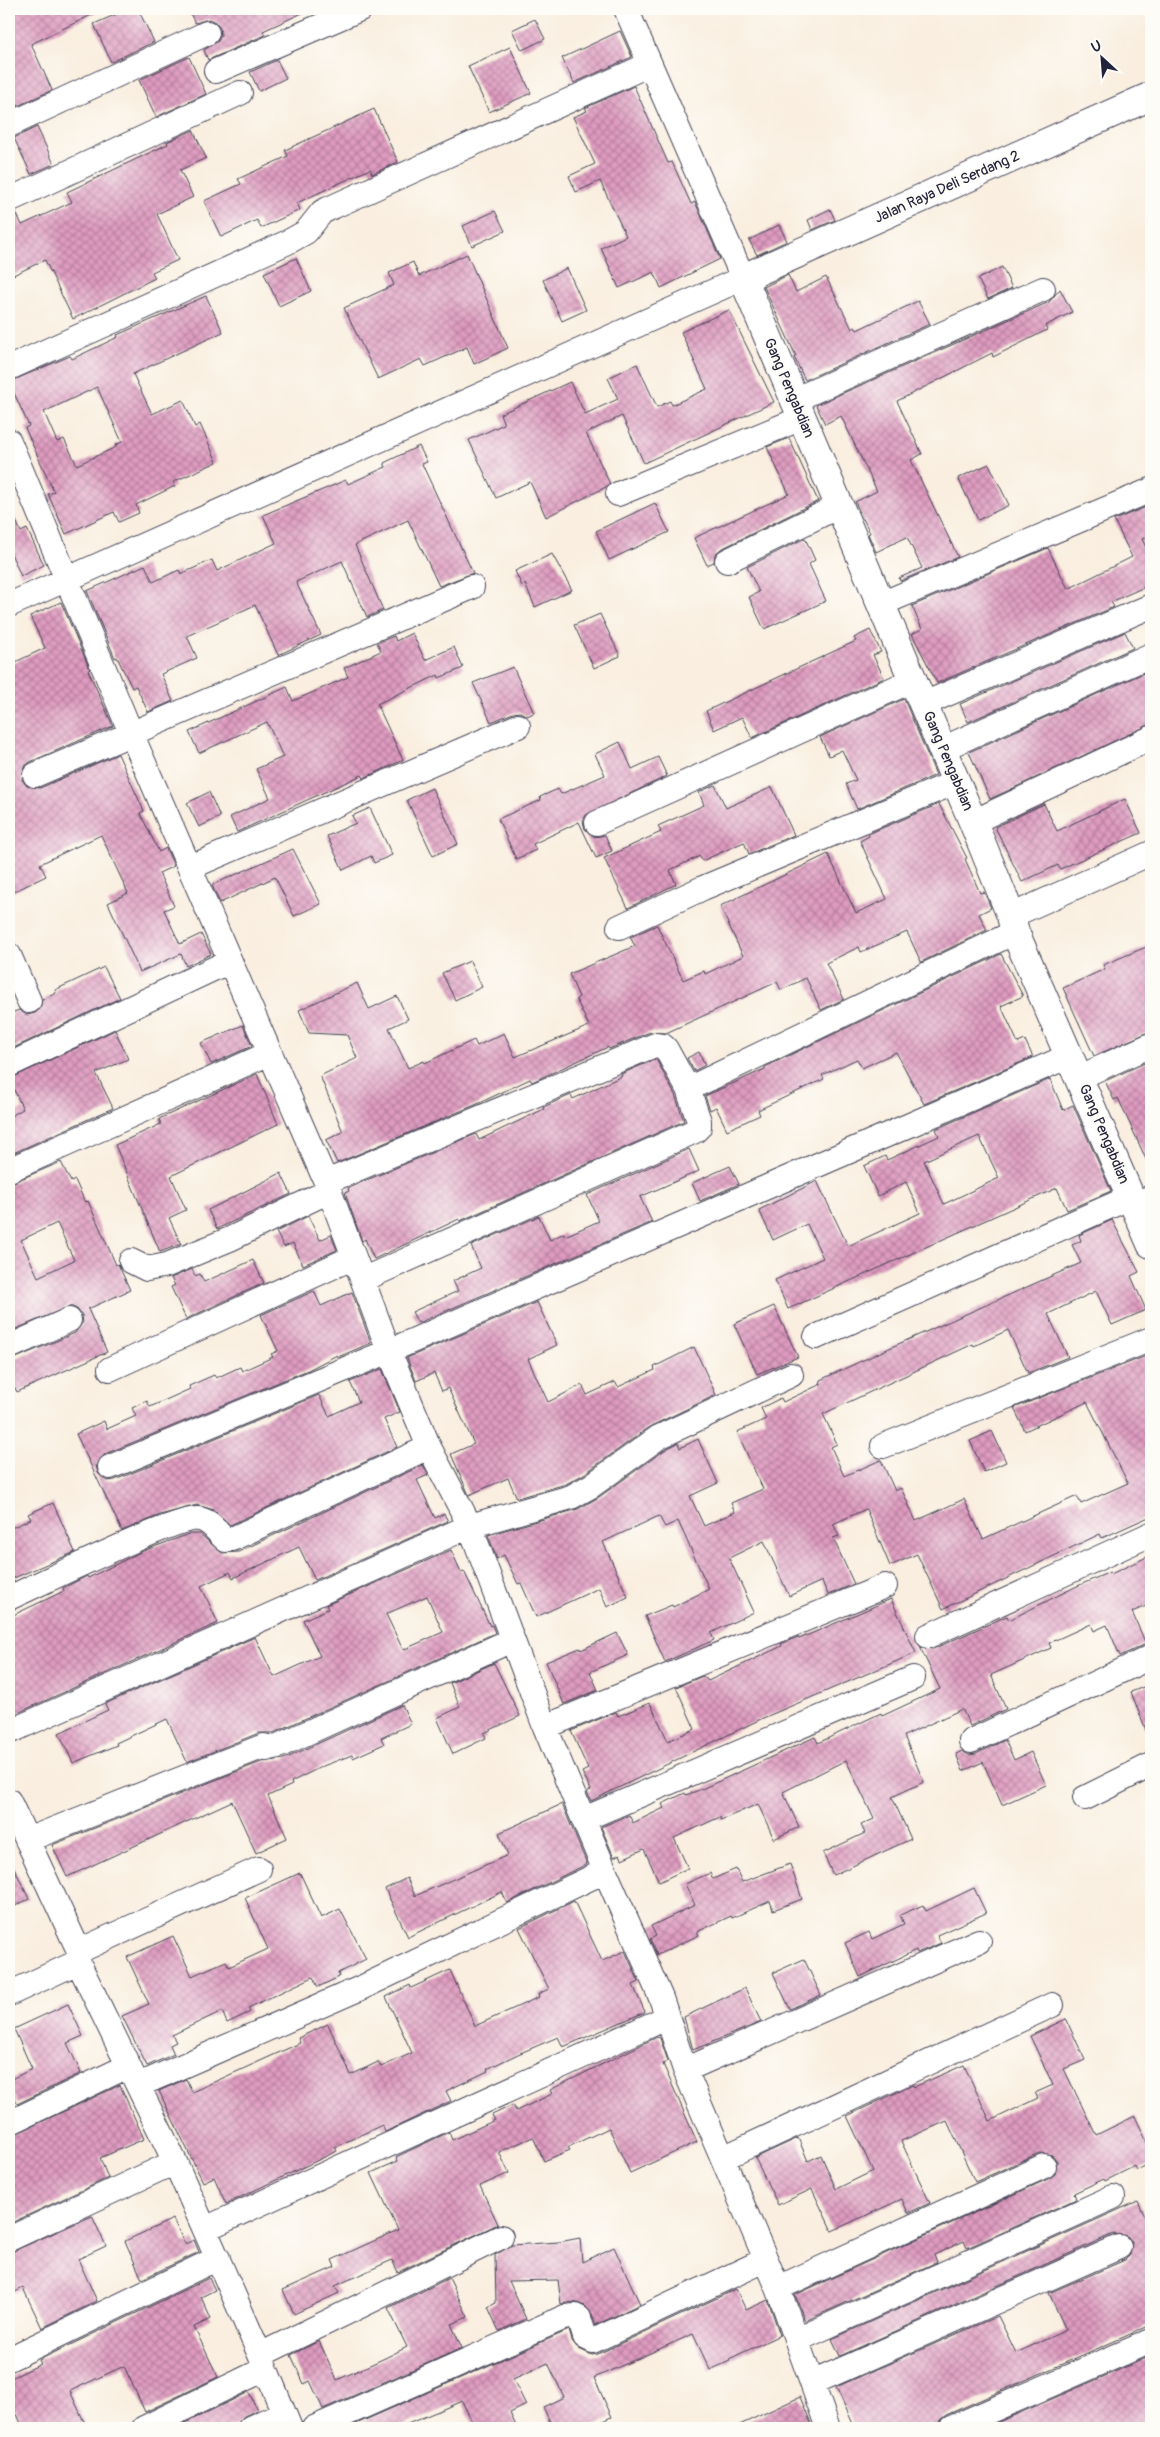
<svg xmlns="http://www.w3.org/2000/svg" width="1160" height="2437" font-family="Pangolin,sans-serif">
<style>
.building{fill:url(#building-cross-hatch);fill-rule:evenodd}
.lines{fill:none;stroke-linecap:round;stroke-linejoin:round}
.minor-casing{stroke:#424154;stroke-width:26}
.tertiary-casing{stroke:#424154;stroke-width:30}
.minor{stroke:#fff;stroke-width:24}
.tertiary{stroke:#fff;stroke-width:28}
.labels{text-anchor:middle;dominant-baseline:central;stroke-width:4.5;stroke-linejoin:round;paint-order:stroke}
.street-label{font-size:15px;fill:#22223b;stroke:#fdfcf7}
</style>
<defs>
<pattern id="building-cross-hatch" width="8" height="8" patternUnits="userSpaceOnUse" patternTransform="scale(1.25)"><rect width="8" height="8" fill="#df9bc0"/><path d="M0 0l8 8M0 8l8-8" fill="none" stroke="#b47e9d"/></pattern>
</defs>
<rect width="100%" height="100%" fill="#fdfcf7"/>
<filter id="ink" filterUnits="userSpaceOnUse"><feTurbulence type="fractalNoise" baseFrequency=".02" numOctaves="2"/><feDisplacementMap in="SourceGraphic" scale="10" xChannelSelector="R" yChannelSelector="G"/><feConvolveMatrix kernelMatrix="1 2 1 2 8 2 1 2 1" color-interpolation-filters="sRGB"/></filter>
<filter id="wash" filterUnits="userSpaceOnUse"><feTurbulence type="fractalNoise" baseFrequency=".0096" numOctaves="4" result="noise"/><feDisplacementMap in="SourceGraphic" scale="20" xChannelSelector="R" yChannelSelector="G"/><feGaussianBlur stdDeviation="1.12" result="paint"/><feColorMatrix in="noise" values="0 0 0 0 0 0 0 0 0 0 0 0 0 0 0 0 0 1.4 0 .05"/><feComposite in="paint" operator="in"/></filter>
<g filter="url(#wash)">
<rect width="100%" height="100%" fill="#f9eedf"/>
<g id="blocks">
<path class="building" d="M9,9h95l-73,35 21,46 -43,20z
M128,9h10l16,33 -43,20 -17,-38z
M188,9h123l-48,22 2,4 -57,25 -4,-10 14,-9 3,-6 -1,-7 -5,-6 -6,-3 -14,4z
M535,19l10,20 -23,11 -10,-20z
M620,31l12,26 -58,26 -12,-25z
M510,47l21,46 -42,19 -21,-46z
M189,57l17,37 -50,23 -17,-37z
M277,60l9,18 -27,13 -9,-19z
M634,86l34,77 4,-1 19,42 4,-2 25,57 -59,29 -7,-16 -35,16 -18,-40 25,-12 -26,-55 -24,11 -7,-16 26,-12 -22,-47 14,-6 -2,-3z
M374,109l24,53 -26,12 -2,-5 -73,34 3,7 -39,18 -4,-8 -36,17 -17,-36 37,-17 -3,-5 50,-23 -3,-6z
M37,127l17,37 -23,10 -17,-36z
M193,130l13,28 -26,12 13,27 -36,17 21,46 -26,12 3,6 -82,41 -28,-59 -36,17v-63l7,-2 6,13 50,-23 -5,-10 101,-48 -1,-2z
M830,209l5,11 -23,10 -4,-10z
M495,211l10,20 -33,15 -9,-20z
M779,225l8,16 -30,14 -8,-15z
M467,254l41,94 -34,16 -7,-17 -42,19 -4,-7 -43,20 -34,-71 50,-23 -5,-12 24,-11 6,14z
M296,258l15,33 -32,15 -15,-33z
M1002,267l10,21 -24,11 -10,-20z
M567,268l19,42 -24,11 -19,-41z
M788,275l8,17 30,-15 26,52 3,-2 2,3 61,-29 12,23 -125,56 -11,-23 2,-1 -32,-69z
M1060,289l12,23 -27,14 2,4 -54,27 -1,-4 -95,48 25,53 -11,6 47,97 -58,24 -1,-3 23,-10 -15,-31 -31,15 -8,-18 2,-1 -15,-31 22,-11 -36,-75 -16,8 -9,-19 233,-103z
M206,296l17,36 -90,42 19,40 31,-14 12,27 5,-3 17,38 -44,20 2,4 -39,19 3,8 -20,9 -5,-10 -48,22 -18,-40 6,-2 -29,-64 4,-2 -20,-44 61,-26 2,3 46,-22 -1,-2zM97,387l25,55 -7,3 1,2 -39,18 -13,-26 -7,3 -13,-30z
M729,310l45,92 -130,61 -22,-47 -36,17 24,51 -4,3 -60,30 -16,-35 -34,16 -27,-58 35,-16 -4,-10 70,-32 15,32 33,-15 -10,-21 29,-14 20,43 13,-6 2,4 35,-16 -26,-57z
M789,438l29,63 -97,48 -6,5 -1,8 -7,3 -13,-27 95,-44 -22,-47z
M419,446l8,16 -5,2 51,109 -34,13 -31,-66 -53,25 28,65 -16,7 -25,-56 -46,21 25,53 -43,20 -23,-50 -68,31 10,22 -36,16 12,27 -25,11 -12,-26 -4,2 -15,-31 -2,1 -28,-67 58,-26 8,17 26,-12 2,4 31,-14 5,11 59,-28 -13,-28 83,-35 2,4 38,-17 -2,-4z
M989,464l20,41 -31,15 -20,-42z
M655,503l14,29 -60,28 -13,-29z
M9,505l12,27 6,-3 17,36 -23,11 -12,-27z
M1151,505v30l-9,4 9,19v26l-40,18 3,5 -177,76 -25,-49 10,-5 -10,-23 136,-58 20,41 64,-32 -18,-37z
M805,538l10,22 -6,4 17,37 -62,28 -15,-32 10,-5 -12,-25z
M552,554l20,36 -37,17 -10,-23 -3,2 -7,-15z
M61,602l29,68h-2l25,56 -83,36 -6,5 -2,13 5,6 13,2 78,-34 26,57 -4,2 19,39 7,-4 8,18 -15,7 15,33 -10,4 16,34 21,-10 10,20 -25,12 -5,-12 -41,18 -32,-69 20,-10 -27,-58 -61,29 6,12 -37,18v-229l36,-17 -15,-32z
M600,614l20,42 -26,12 -20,-43z
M870,630l11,22 -8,3 11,23 -132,60 -10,-21 -28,13 -8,-19 150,-70 -2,-3z
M1125,632l8,16 -165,74 -8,-18z
M412,633l13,27 29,-13 9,21 -24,10 -1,-3 -61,29 26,56 -39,18 -2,-3 -125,57 -7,-15 40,-19 -14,-29 27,-12 -16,-35 -68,31 -10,-21 98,-45 6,14 55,-24 -4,-9 37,-17 -4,-8 17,-7 2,5z
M513,667l21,46 -7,3 -7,-4 -7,1 -22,9 -18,-39z
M1146,672l5,13v39l-161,75 -21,-47z
M904,699l32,76 -79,34 -11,-25 10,-4 -14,-30 -13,6 -9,-19z
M620,742l12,27 26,-12 9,19 -81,39 -3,6 2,8 10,8 10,-2 7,16 -16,7 -17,-36 -46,22 3,6 -20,9 -18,-40 43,-19 -1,-3 18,-8 3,5 44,-19 -10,-21z
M715,785l11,23 46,-21 22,48 -45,19 -5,-12 -42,19 -2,-5 -30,14 6,14 -48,24 -24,-50 57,-26 -3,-6 46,-21 -5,-13z
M432,788l26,56 -25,12 -26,-56z
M209,792l11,25 -21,10 -12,-24z
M1125,799l16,34 -81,36 -2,-4 -36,17 -27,-55 49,-23 13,27z
M939,804l28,54 -2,1 15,34 4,-1 7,16 -12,6 8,16 -66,32 -14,-30 -46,20 -2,-5 -33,16 18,36 -23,11 -15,-32 -25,12 -4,-8 -111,51 -16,-1 -41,17 -1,-2 -76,35 -2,-3 -55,26 -138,58 -11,-23 17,-8 -23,-56 37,-18 -10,-23 -38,-2 -10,-23 58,-27 12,26 28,-13 11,23 -19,9 19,40 16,-7 1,2 49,-23 3,6 27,-13 11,24 74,-31 -13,-27 3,-2 -10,-23 66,-28 -5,-9 27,-12 26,55 21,-9 1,3 38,-18 -23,-50 108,-52 28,59 31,-14 -27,-58 9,-5 -1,-2z
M370,808l22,47 -18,8 -3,-7 -28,14 -16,-34 29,-13 -4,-7z
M293,849l28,55 -27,12 -19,-39 -55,26 -8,-18z
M1151,945v86l-57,25 -31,-68 42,-19 -2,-4z
M1001,954l22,42 -22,10 17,37 7,-3 8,17 -109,47 -28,-52 -34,16 -5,-9 -35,16 2,4 -66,31 2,5 -33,15 -11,-23 -6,3 -5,-14 60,-27v-2z
M470,961l12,26 -27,13 -13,-27z
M104,967l16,31 -111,52v-36l10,-4 8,5 8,-2 5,-4 2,-9 14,-7 -1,-3z
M243,1025l9,21 -41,18 -10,-21z
M115,1030l13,29 -32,14 17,35 -104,47v-38l14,-8 -14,-30z
M699,1052l6,13 -11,6 -7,-13z
M656,1059l19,36 9,26 -224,100 -1,-2 -85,40 -9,-20 -3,2 -17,-48 4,-2 -1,-3 128,-54 3,6 65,-31 -1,-2 28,-12 2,4 49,-23 -1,-2z
M1151,1060v110l-33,-72 -4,2 -9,-19z
M257,1074l21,50 -107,52 15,34 -17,8 12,26 -21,8 -45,-107 46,-21 -2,-5z
M1050,1079l13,31 10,-5 38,86 -44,19 -10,-22 -269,121 -13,-29 48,-22 -16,-34 -34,16 -14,-30 58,-29 31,65 72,-33 -14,-31 -28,14 -14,-30 21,-10 2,4 52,-24 -3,-7zM979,1136l20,42 -55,26 -20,-43z
M689,1149l10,22 -59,26 12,25 -234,101 -6,-11 46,-21 -5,-10 28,-13 -10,-22 68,-30 11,24 14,-7 1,3 34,-15 -12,-26z
M61,1162l10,20 4,-2 10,22 3,-1 28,64 2,-1 12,26 -42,19 19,43 -90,40 -2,-4 -6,3v-30l66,-28 8,-11 -1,-7 -5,-6 -7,-3 -61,26v-148zM57,1223l17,37 -36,17 -17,-37z
M730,1166l9,18 -39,17 -8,-18z
M281,1173l10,21 -74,35 -9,-19z
M308,1216l12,24 11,-5 6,15 -34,15 -10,-22 -9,4 -8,-15z
M1112,1220l27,52 -8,4 15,34 -34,15 -16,-34 -48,23 20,43 -40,16 -20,-43 -34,16 -1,-2 -150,70 14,30 -6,3 13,29 37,-16 14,31 6,-3 15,33 48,-22 19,40 94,-43 4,8 47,-21 -41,-81 -62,29 -11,-23 137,-54v162l-49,22 -2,-4 -157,75 -26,-55 -27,12 -24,-57 -33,15 6,12 -6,2 21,46 -26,11 -6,-14 -33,15 -25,-55 -35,17 25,54 -43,21 3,7 -49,22 -20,-46 27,-11 1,2 36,-18 -31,-68 -13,6 -6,-11 -56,26 25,55 -21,10 -8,-19 -63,29 -15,-34 -3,1 -14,-29 -7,4 -9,-24 90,-26 21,-12 67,-48 12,-6 2,5 18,-9 20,44 -28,13 14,30 31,-14 -4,-9 32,-14 -26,-57 29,-13 -5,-11 20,-10 2,4 38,-18 -1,-4 76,-35 185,-82 -9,-18 9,-4 -2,-6z
M253,1260l11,23 -78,36 -15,-32 4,-2 -4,-7 21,-9 3,7 5,-2 4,8z
M314,1291l7,15 31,-14 19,51 -33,14 -1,-2 -29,15 -203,84 -9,11 2,8 10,8 7,-1 204,-85 10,21 30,-14 -9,-20 32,-13 18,43 -16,7 13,28 -167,78 -16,-15 -17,-5 -37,10 -38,16 -46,-97 28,-13 3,8 29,-13 -4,-8 15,-7 3,6 40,-18 -1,-3 25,-11 2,3 24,-11 2,4 31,-14 -2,-3 7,-3 -17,-36z
M537,1302l20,43 -29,14 20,43 34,-17 5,10 28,-13 3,5 37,-17 -1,-3 40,-20 22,48 -65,31 -67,48 -18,10 -49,14 -9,-20 -39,17 -18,-41 23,-10 -26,-56 -6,3 -8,-18 -18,8 -9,-23z
M774,1306l24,51 -41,17 -23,-50z
M992,1431l14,31 -22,10 -14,-31z
M423,1465l5,10 -11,5 18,38 9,-4 4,7 -133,59 -16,-33 -66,31 -3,-6 -29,14 17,37 -207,93 -2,-4v-95l55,-26 -1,-3 24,-12 1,2 55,-27 46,-17h11l22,19 16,-1z
M53,1503l22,49 -66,28v-51l22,-10 -3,-5z
M451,1550l10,22 3,-1 26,55 2,-1 3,8 -222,100h-14l-72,29 -20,-43 -51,24 1,2 -44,18 -14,-30 49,-23 -3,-6 150,-67 19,40 46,-21 -17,-36 25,-11 -2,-4zM427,1596l16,36 -40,18 -17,-36z
M1151,1555v49l-19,8 14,32 -26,12 -13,-31 -13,6 -3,-7 -42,19 2,5 -60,27 15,34 -36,17 -8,-17 -58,27 20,46 -32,15 19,42 -78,36 -10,-22 42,-20 -4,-8 13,-6 -28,-59 -63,32 16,35 -25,12 -16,-35 -37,16 -1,-3 -46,21 14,30 -29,14 -15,-33 -22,10 -2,-5 -6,3 -13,-30 28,-12 4,8 31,-15 -2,-4 23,-11 1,2 16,-6 113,-52 3,6 63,-30 1,3 58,-27 -20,-42 13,2 74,-33 2,4 66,-33 35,-15 1,2z
M891,1599l25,54 -153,65 -172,83 -4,-9 4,-2 -9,-18 6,-3 -17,-38 45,-19 2,4 32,-13 18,38 27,-12 -19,-42 27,-11 5,5 74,-35 -1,-2 17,-7 1,2z
M617,1633l11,22 -38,17 8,18 -34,14 -18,-42 34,-14 1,2z
M494,1663l26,53 -36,17 2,5 -33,16 -16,-36 23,-11 -10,-24z
M1151,1684v56h-1l-19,-48z
M402,1705l9,19 -30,14 3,6 -31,14 -1,-3 -29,11 -32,16 1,3 -24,11 19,42 -31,15 -24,-52 -165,76 -15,-32 209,-83 23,-3z
M1005,1740l9,20 17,-8 15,33 -44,20 -19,-43 -20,9 -7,-17 6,-3 7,4 7,-1z
M562,1804l25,60 -80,39 -5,-11 -94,45 -23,-48 22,-11 8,18 93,-41 -9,-22z
M9,1857l20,42 -20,10z
M790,1864l12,35 -29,11 -3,-9 -38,17 -1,-2 -34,16 2,3 -42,20 -7,-16 6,-3 -5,-10 44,-21 -10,-21 25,-11 3,6 23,-10 6,13z
M300,1873l21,45 19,-9 26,50 -28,14 1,4 -21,10 -5,-10 -65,31 2,4 -23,11 -5,-12 -50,24 4,7 -6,3 4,9 -27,12 -25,-50 27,-12 -22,-47 46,-21 19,40 34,-15 3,6 39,-18 -23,-51z
M974,1888l12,25 -49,22 4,8 -24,10 -1,-3 -56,27 -15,-34 24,-11 3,7 32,-15 -4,-9 23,-10 3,6z
M574,1901l28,60 23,-10 14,31 -6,3 12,27 -82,35 -5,-10 -40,17 -31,15 1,2 -42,20 5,10 -66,31 -3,-7 -47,22 2,4 -111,53 -12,-27 -11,5 -44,-91 27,-12 6,13 108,-49 -2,-5 30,-14 23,51 27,-13 3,5 31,-14 -26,-56 24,-12 1,3 39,-18 25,56 64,-29 -1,-3 11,-5 -30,-61z
M804,1959l17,36 -31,14 -17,-36z
M745,1988l16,34 -68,28 -9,-33z
M68,2004l15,32 -16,7 14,30 -64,31 -8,-24 23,-11 -18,-40z
M1066,2019l19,41 -21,9 32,66 39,-19 16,35v12l-14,7 -2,-4 -30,15 -1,-2 -30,14 2,6 -109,49 -3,-7 -30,14 3,7 -132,59 -10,-26 255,-117 5,-4 2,-13 -5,-6 -13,-2 -64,29 -28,-61 -46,20 29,62 -22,10 -6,-14 -70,32 -20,-42 -34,16 -23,-47 43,-20 10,23 13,-6 15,34 37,-18 -26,-55 66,-31 1,2 50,-22 26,56 48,-23 -3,-5 18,-8 -23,-49z
M657,2037l3,1 8,23 -5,3 34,78 -67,31 -21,-45 -41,19 2,3 -26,11 -11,-24 -34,15 10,21 -29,13 18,38 -100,48 -6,-12 -57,26 4,7 -45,21 -11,-24 52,-23 -3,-7 66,-30 -27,-57 27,-12 -2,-4 53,-25 3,8 43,-20 -3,-5 21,-10 3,6 36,-17 -2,-4z
M120,2085l24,54 -44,19 8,20 -99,46v-87z
M1138,2201l13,29v95l-205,90 -6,5 -2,8h-83l-19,-41 162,-71 18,37 50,-23 -17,-37 76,-33 5,-5 2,-13 -5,-6 -14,-2 -273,122 -8,-17z
M92,2216l14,30 -28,13 19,42 -55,27 -19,-40 -14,7v-42z
M173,2219l12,25 9,-4 5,12 -57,27 -17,-38z
M580,2238l2,24 32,-15 26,57 -44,21 -4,-11 -7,-8 -11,-4 -13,2 -3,-24 -49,1 17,38 -27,12 -11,-24 8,-4 -1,-48 17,-10 47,-3z
M209,2278l6,12 -14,7 10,22 -17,8 24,50 -73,35 -21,-46 -54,25 17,37h-64l-14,-32v-17l32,-15 -2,-4z
M449,2278l19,39 -17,7 11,24 -139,61 -13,-28 -6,3 -13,-29 28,-14 18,39 48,-22 22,-11 -19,-39z
M736,2289l10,21 22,-10 12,35 -51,24 1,2 -20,9 -17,-36 -99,44 18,39 -23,11h-36l-10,-21 21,-10 -16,-34 -35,16 13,26 -16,8 7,15h-42l-13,-27 -64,27h-51l222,-98 3,11 7,8 13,6 6,-1z
M1151,2356v69l-7,3h-159z
M249,2392l8,18 -13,6 -6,7 -12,5h-51z
M800,2397l13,31h-80z"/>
</g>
</g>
<g filter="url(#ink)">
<use href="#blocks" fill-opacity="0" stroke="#424154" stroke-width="1"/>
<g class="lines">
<defs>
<path id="minor" d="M216,71l144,-62
M9,125l198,-92
M9,200l231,-107
M9,368l279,-126 18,-10 16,-20 6,-3 322,-145
M794,400l249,-111
M9,441l122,292 195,449 63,169 40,96 41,79 75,201 60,144 56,127 24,72 93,218 50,140
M618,494l184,-76
M727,561l112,-55
M881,604l270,-114
M9,605l734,-327 -117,-269
M924,704l227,-98
M942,749l209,-94
M35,775l437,-188
M973,822l178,-84
M597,823l316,-143
M191,867l327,-141
M1011,916l140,-63
M619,927l84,-39 253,-106
M9,955l20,46
M9,1065l221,-104
M1080,1077l71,-32
M9,1170l261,-117
M326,1182l329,-137 8,1 3,3 22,40 327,-157
M1134,1205l17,-8
M131,1261l16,8 20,-4 63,-26 99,-48
M364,1279l331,-148 4,-4v-6l-11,-32
M816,1337l315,-140
M9,1347l60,-27
M110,1369l244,-112
M883,1446l268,-107
M110,1467l279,-116 680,-295
M9,1598c29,-13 169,-83 190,-79 13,2 18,14 27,21l6,-1 197,-92
M928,1636l223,-102
M545,1727l340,-141
M9,1732l461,-206 101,-29 20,-11 68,-49 132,-62
M971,1741l180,-84
M1085,1798l66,-33
M9,1801l70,150 -1,11 97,200 85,193 30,73
M584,1819l329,-141
M27,1840l237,-94 2,3 12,-3 234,-106
M79,1951l180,-82
M9,1994l69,-32
M685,2070l294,-129
M139,2085l224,-98 242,-116
M9,2123l119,-57
M723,2158l329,-153
M205,2229l461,-211
M9,2239l166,-77
M778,2288l266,-122
M797,2340l316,-143
M260,2355l241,-118
M9,2359l209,-101
M812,2383l307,-136
M144,2428l121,-59
M250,2428l33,-15
M314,2428l251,-111 10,-1 4,2 6,19 8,4 172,-81
M951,2428l200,-87"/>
<path id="tertiary" d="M1151,96l-408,182 230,544 38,94 4,16 136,312"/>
</defs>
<use href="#minor" class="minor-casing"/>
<use href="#tertiary" class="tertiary-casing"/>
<use href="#minor" class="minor"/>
<use href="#tertiary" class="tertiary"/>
</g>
</g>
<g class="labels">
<g class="street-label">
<text transform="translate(947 187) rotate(-24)">Jalan Raya Deli Serdang 2</text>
<text transform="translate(789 388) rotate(67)">Gang Pengabdian</text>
<text transform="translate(948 761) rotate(67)">Gang Pengabdian</text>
<text transform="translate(1104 1134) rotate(67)">Gang Pengabdian</text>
</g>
</g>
<rect width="1160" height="2437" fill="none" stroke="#fdfcf7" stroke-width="30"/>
<g transform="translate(1102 58) rotate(334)" stroke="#fdfcf7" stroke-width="4" paint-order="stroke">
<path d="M0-4L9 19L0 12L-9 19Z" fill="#22223b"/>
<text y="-8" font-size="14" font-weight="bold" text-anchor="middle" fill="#22223b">U</text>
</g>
</svg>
